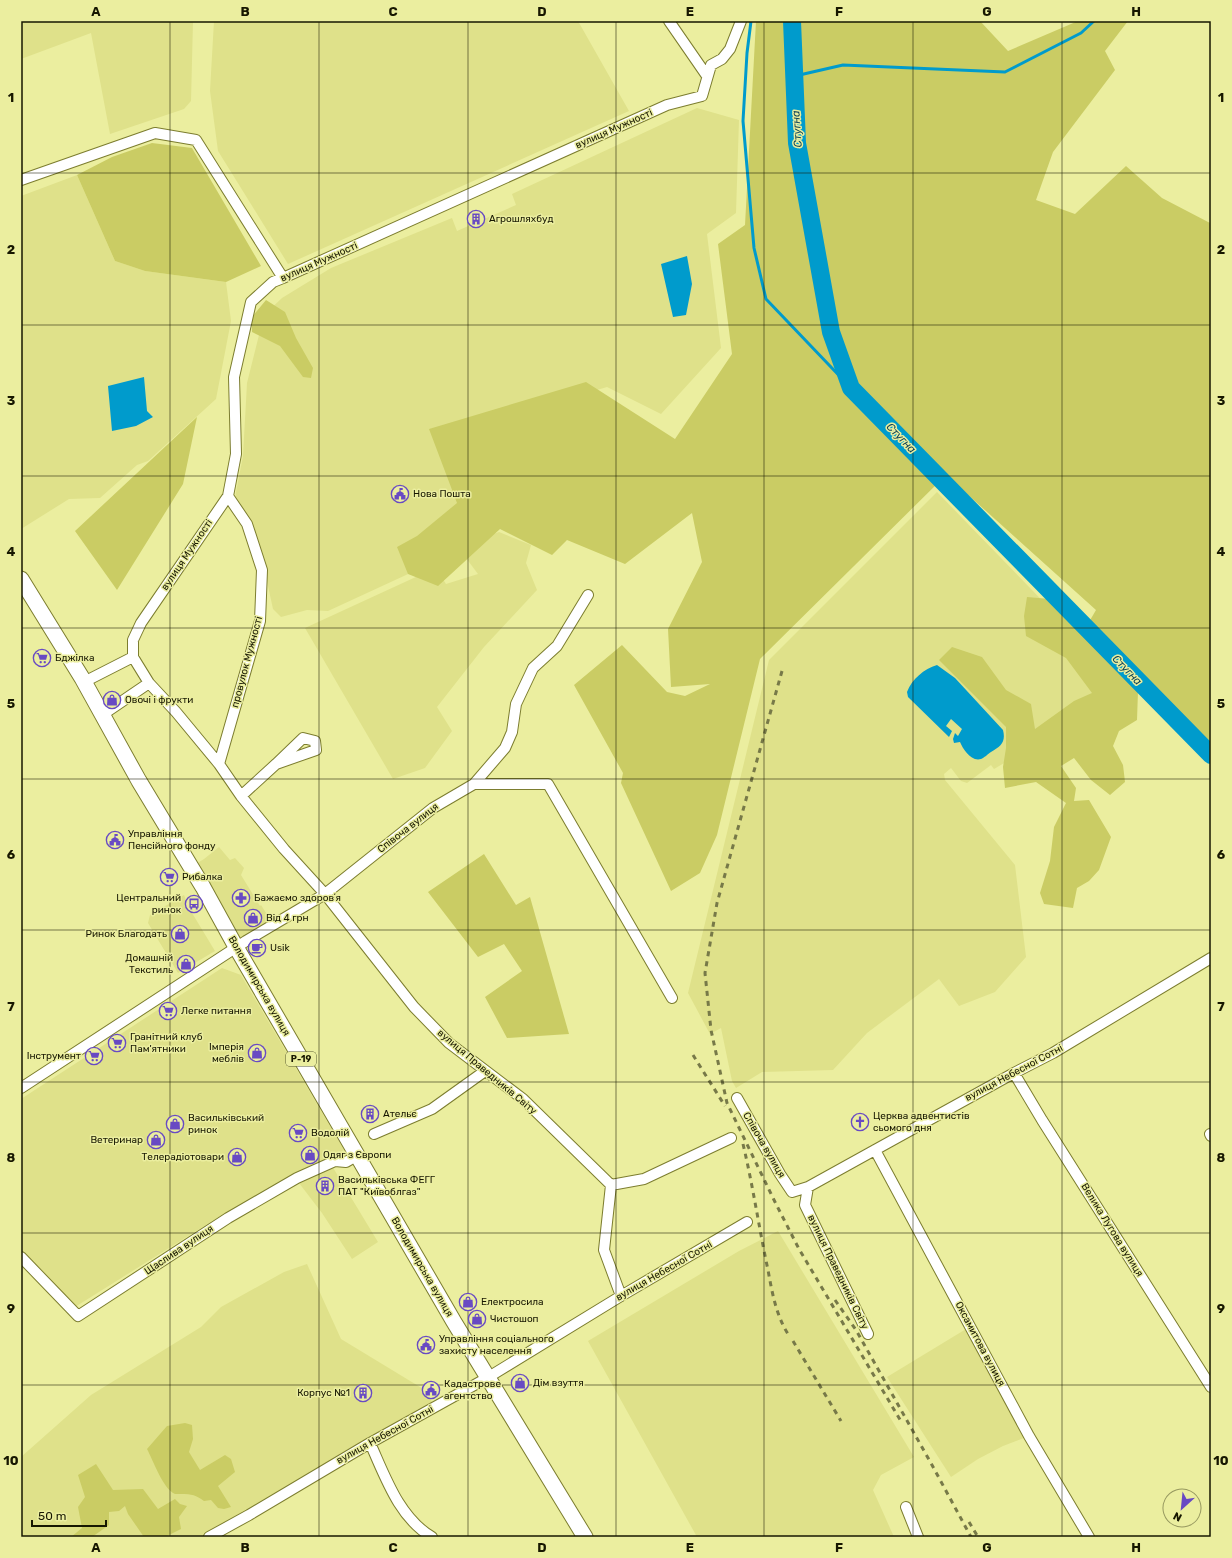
<svg xmlns="http://www.w3.org/2000/svg" width="1232" height="1558" font-family="Rubik,sans-serif">
<style>
.built{fill:#dfe18a}
.green{fill:#cacc64}
.water{fill:#009bcc}
.lines{fill:none;stroke-linecap:round;stroke-linejoin:round}
.stream{stroke:#009bcc;stroke-width:3}
.river{stroke:#009bcc;stroke-width:18}
.street-casing{stroke:#7c7d2f;stroke-width:12}
.primary-casing{stroke:#7c7d2f;stroke-width:17}
.street{stroke:#fff;stroke-width:10}
.primary{stroke:#fff;stroke-width:15}
.rail{stroke:#777948;stroke-width:3;stroke-dasharray:5 5;stroke-linecap:butt}
.grid{fill:none;stroke:#171700;stroke-width:1;stroke-opacity:0.55}
.labels{text-anchor:middle;dominant-baseline:central;stroke-width:3;stroke-linejoin:round;paint-order:stroke}
.shield{fill:#ebee9f;stroke:#575830;stroke-width:1}
.shield-label{font-size:9px;font-weight:bold;fill:#171700}
.street-label{font-size:10px;fill:#171700;stroke:#ebee9f}
.poi-label{font-size:10px;fill:#171700;stroke:#ebee9f;text-anchor:start}
.water-label{font-size:11px;font-style:italic;fill:#0e4257;stroke:#ebee9f}
.neatline{fill:none;stroke:#171700;stroke-width:1.5}
.grid-label{font-size:13px;text-anchor:middle;font-weight:bold;fill:#171700}
</style>
<rect width="100%" height="100%" fill="#ebee9f"/>
<path class="built" d="M21,21h172l-2,80 -7,8 -74,25 -19,-101 -70,26z
M214,21h364l51,90 -341,153 -70,-113 -8,-60z
M697,108l42,12 -3,93 -29,21 14,114 -60,66 -54,-27 -166,49 23,72 -45,61 -91,42 -21,-1 -26,7 -8,-8 -13,-60 -25,-52 8,-41 4,-73 17,-68 18,-17 49,-30 121,-50 5,13 59,-26 -4,-11z
M77,175l38,86 30,10 81,11 5,39 -15,78 -68,62 -11,4 -37,33 -31,1 -48,30v-333z
M937,492l186,192 -95,65 -34,20 -3,-4 -24,18 -6,-2 -10,-13 -7,6 1,6 70,85 11,92 -31,35 -36,14 -20,-27 -72,54 -34,37 -71,2 -26,16 -4,-7 -11,-53 -11,6 -22,-41 81,-333z
M499,532l32,13 -5,18 11,27 -53,57 -47,60 15,24 -27,37 -32,11 -88,-151 126,-58h6l9,14 32,-10 -15,-20 9,-12z
M219,847l11,13 5,-2 9,10 -3,7 19,31 1,-1 12,19 -37,23 -45,-80 13,-8z
M184,895l5,13 26,43 -37,22 -30,-50 2,-8z
M222,968l19,7 103,175 -127,68 -142,89 -54,-54v-154z
M332,1166l46,76 -26,17 -30,-46 -23,-30z
M778,1231l136,226 -33,18 -8,15 21,47h-197l-109,-196 151,-90z
M307,1264l34,75 84,51 10,17 -226,130h-188v-80l70,-62 110,-68 20,-20 63,-35z
M971,1326l58,110 -26,10 -25,13 -27,18 -64,-100z"/>
<path class="green" d="M756,21h224l28,30 70,-30h50l-23,30 10,19 -62,82 -17,48 39,14 51,-48 36,32 48,25 1,2v519l-122,-122 7,-12 -150,-135 -186,184 -43,176 -17,38 -29,18 -50,-108 2,-10 -49,-88 48,-40 45,47 18,4 25,-12 -39,3 -3,-58 34,-67 -10,-49 -67,51 -58,-24 -15,15 -52,-26 -62,57 -30,-12 -11,-27 20,-11 40,-33 -28,-74 157,-47 89,57 57,-85 -14,-110 27,-19z
M152,143l40,5 69,118 -35,16 -81,-11 -30,-10 -38,-86 35,-18z
M266,300l19,12 11,26 17,30 -2,10 -8,-1 -23,-31 -28,-14v-15z
M197,417l-14,67 -66,106 -42,-59z
M1027,597l23,2 88,92 -1,29 -18,11 -6,15 10,19 2,17 -15,13 -19,-15 -17,-22 -13,8 15,22 -2,13 15,-1 22,37 -12,33 -10,11 -12,7 -4,20 -29,-4 -4,-11 10,-32 4,-34 12,-24 -30,-21 -31,6 -2,-21 3,-19v-21l-67,-67 13,-13 30,10 24,33 25,14 4,25 39,-28 18,-8 -26,-35 -40,-22 -2,-20z
M484,854l32,51 14,-8 39,137 -62,4 -22,-41 37,-26 -18,-27 -26,13 -50,-65z
M185,1423l7,2 1,14 -4,13 11,18 25,-15 6,4 4,13 -17,14 13,21 -7,2 -6,-1 -7,-8 -7,1c-8,-6 -12,-7 -23,-7 -2,0 -4,0 -6,0 -12,-5 -22,-34 -28,-45l20,-23z
M96,1464l17,26 30,-1 15,20 17,-10 5,5 7,2 -8,11 2,12 -16,8h-21l-16,-23 -3,-8 -6,5 -10,1v13l-17,12h-21l11,-9 -4,-21 7,-10 -7,-22z"/>
<path class="water" d="M687,256l5,28 -6,31 -13,2 -12,-53z
M144,377l3,34 6,6 -17,9 -24,5 -4,-45z
M937,665l18,13 48,52c3,12 -2,16 -12,22 -3,2 -7,6 -10,7 -10,3 -18,-10 -21,-17l-6,1 -1,-4 2,-6 3,3 4,-7 -11,-10 -5,7 6,5 -3,6 -41,-40 -1,-5c5,-13 17,-23 30,-27z"/>
<g class="lines">
<path class="stream" d="M751,21l-4,32 -4,68 11,127 12,51 85,89
M795,76l48,-11 162,7 76,-39 13,-12"/>
<path class="river" d="M792,21l5,122 34,189 20,56 360,367"/>
<defs>
<path id="street" d="M669,21l38,55
M21,180l134,-47 41,7 87,138
M133,657v-17l8,-17 87,-127 8,-42 -2,-77 17,-75 22,-20 10,-4 384,-173 35,-9 9,-31 11,-6 8,-10 11,-28
M84,682l49,-25 16,26 -47,32
M149,683l27,29 43,52 22,32 43,53 41,45 89,113 35,36 74,56 88,86 33,-6 87,-41
M219,764l41,-143 2,-51 -15,-46 -19,-28
M474,784l31,-36 7,-16 4,-28 17,-36 24,-22 31,-51
M241,796l35,-32 40,-14 -1,-9 -12,-3 -27,26
M1014,1073l28,47 169,267
M21,1088l225,-147 79,-47 108,-86 41,-24h74l124,214
M737,1098l43,76 12,18 16,-5 206,-114 39,-20 158,-95
M374,1134l58,-25 53,-38
M1210,1134l1,2
M875,1150l154,286 60,101
M611,1185l-7,65 17,46
M808,1187l-3,18 63,129
M21,1257l57,59 150,-98 69,-40 38,-17 11,1 12,-7
M370,1443c15,33 29,75 62,94
M906,1507l12,30
M209,1537l40,-22 121,-72 117,-65 134,-82 126,-74"/>
<path id="primary" d="M21,579l61,99 57,103 64,106 33,60 218,375 131,215"/>
</defs>
<use href="#street" class="street-casing"/>
<use href="#primary" class="primary-casing"/>
<use href="#street" class="street"/>
<use href="#primary" class="primary"/>
<path class="rail" d="M782,671l-65,232 -12,70 6,57 16,73 48,99 24,47 103,174
M693,1055l32,51
M743,1144c10,42 16,84 25,126 4,22 8,45 20,64
M835,1300l21,30 76,135 39,72
M793,1341l48,80
M969,1522l9,15"/>
</g>
<path class="grid" d="M170,21v1516M319,21v1516M468,21v1516M616,21v1516M764,21v1516M913,21v1516M1062,21v1516M21,173h1190M21,325h1190M21,476h1190M21,628h1190M21,779h1190M21,930h1190M21,1082h1190M21,1233h1190M21,1385h1190"/>
<defs>
<symbol id="building-ring" viewBox="-11 -11 22 22"><circle r="9.5" fill="#ebee9f" stroke="#684ac3" stroke-width="1.5"/><path d="M-4-6H4V6H1V3H-1V6H-4ZM-2.5-4.3h1.7v1.8h-1.7ZM.8-4.3h1.7v1.8H.8ZM-2.5-1h1.7V.8h-1.7ZM.8-1h1.7V.8H.8Z" fill="#684ac3"/></symbol>
<symbol id="civic-ring" viewBox="-11 -11 22 22"><circle r="9.5" fill="#ebee9f" stroke="#684ac3" stroke-width="1.5"/><path d="M-.6-6.5H3V-4.5H.6V-3L4-1V1h2V6H-6V1h2V-1L-.6-3ZM-1.2 2.5V6h2.4V2.5Z" fill="#684ac3"/></symbol>
<symbol id="supermarket-ring" viewBox="-11 -11 22 22"><circle r="9.5" fill="#ebee9f" stroke="#684ac3" stroke-width="1.5"/><path d="M-6-5.5h2.5l.6 2H6L4.5 2H-2.5L-4.4-4H-6ZM-1.5 3.2a1.3 1.3 0 1 0 .1 0ZM3 3.2a1.3 1.3 0 1 0 .1 0Z" fill="#684ac3"/></symbol>
<symbol id="shop-ring" viewBox="-11 -11 22 22"><circle r="9.5" fill="#ebee9f" stroke="#684ac3" stroke-width="1.5"/><path d="M-5-2.5h2.3a2.7 3.5 0 0 1 5.4 0H5L5.5 6h-11ZM-1.5-2.5h3a1.5 2.3 0 0 0-3 0Z" fill="#684ac3"/></symbol>
<symbol id="pharmacy-ring" viewBox="-11 -11 22 22"><circle r="9.5" fill="#ebee9f" stroke="#684ac3" stroke-width="1.5"/><path d="M-2-6h4v4h4v4h-4v4h-4v-4h-4v-4h4Z" fill="#684ac3"/></symbol>
<symbol id="bus-ring" viewBox="-11 -11 22 22"><circle r="9.5" fill="#ebee9f" stroke="#684ac3" stroke-width="1.5"/><path d="M-5-6H5V4H4V6H2V4H-2V6H-4V4H-5ZM-3.5-4V0h7V-4ZM-3.5 1.2v1.5H-2V1.2ZM2 1.2v1.5H3.5V1.2Z" fill="#684ac3"/></symbol>
<symbol id="cafe-ring" viewBox="-11 -11 22 22"><circle r="9.5" fill="#ebee9f" stroke="#684ac3" stroke-width="1.5"/><path d="M-5.5-4.5H6V0H3Q3 3.5 0 3.5H-2.5Q-5.5 3.5-5.5 0ZM3-3.2v2h1.7v-2ZM-6 4.5H4V6H-6Z" fill="#684ac3"/></symbol>
<symbol id="church-ring" viewBox="-11 -11 22 22"><circle r="9.5" fill="#ebee9f" stroke="#684ac3" stroke-width="1.5"/><path d="M-1.2-6h2.4v3.5h3.3v2.4h-3.3V6h-2.4V-.1h-3.3v-2.4h3.3Z" fill="#684ac3"/></symbol>
</defs>
<g fill-rule="evenodd">
<use href="#building-ring" x="466" y="209" width="20" height="20"/>
<use href="#civic-ring" x="390" y="484" width="20" height="20"/>
<use href="#supermarket-ring" x="32" y="648" width="20" height="20"/>
<use href="#shop-ring" x="102" y="690" width="20" height="20"/>
<use href="#civic-ring" x="105" y="830" width="20" height="20"/>
<use href="#supermarket-ring" x="159" y="867" width="20" height="20"/>
<use href="#pharmacy-ring" x="231" y="888" width="20" height="20"/>
<use href="#bus-ring" x="184" y="894" width="20" height="20"/>
<use href="#shop-ring" x="243" y="908" width="20" height="20"/>
<use href="#shop-ring" x="170" y="924" width="20" height="20"/>
<use href="#cafe-ring" x="247" y="938" width="20" height="20"/>
<use href="#shop-ring" x="176" y="954" width="20" height="20"/>
<use href="#supermarket-ring" x="158" y="1001" width="20" height="20"/>
<use href="#supermarket-ring" x="107" y="1033" width="20" height="20"/>
<use href="#shop-ring" x="247" y="1043" width="20" height="20"/>
<use href="#supermarket-ring" x="84" y="1046" width="20" height="20"/>
<use href="#building-ring" x="360" y="1104" width="20" height="20"/>
<use href="#church-ring" x="850" y="1112" width="20" height="20"/>
<use href="#shop-ring" x="165" y="1114" width="20" height="20"/>
<use href="#supermarket-ring" x="288" y="1123" width="20" height="20"/>
<use href="#shop-ring" x="146" y="1130" width="20" height="20"/>
<use href="#shop-ring" x="300" y="1145" width="20" height="20"/>
<use href="#shop-ring" x="227" y="1147" width="20" height="20"/>
<use href="#building-ring" x="315" y="1176" width="20" height="20"/>
<use href="#shop-ring" x="458" y="1292" width="20" height="20"/>
<use href="#shop-ring" x="467" y="1309" width="20" height="20"/>
<use href="#civic-ring" x="416" y="1335" width="20" height="20"/>
<use href="#shop-ring" x="510" y="1373" width="20" height="20"/>
<use href="#civic-ring" x="421" y="1380" width="20" height="20"/>
<use href="#building-ring" x="353" y="1383" width="20" height="20"/>
</g>
<g class="labels">
<rect class="shield" x="286" y="1052" width="30" height="14" rx="3"/>
<g class="shield-label">
<text x="301" y="1059">Р-19</text>
</g>
<g class="street-label">
<text transform="translate(614 129) rotate(-24)">вулиця Мужності</text>
<text transform="translate(319 262) rotate(-24)">вулиця Мужності</text>
<text transform="translate(187 555) rotate(-56)">вулиця Мужності</text>
<text transform="translate(247 662) rotate(-75)">провулок Мужності</text>
<text transform="translate(408 828) rotate(-38)">Співоча вулиця</text>
<text transform="translate(259 986) rotate(60)">Володимирська вулиця</text>
<text transform="translate(487 1072) rotate(40)">вулиця Праведників Світу</text>
<text transform="translate(1014 1073) rotate(-28)">вулиця Небесної Сотні</text>
<text transform="translate(764 1145) rotate(60)">Співоча вулиця</text>
<text transform="translate(1112 1230) rotate(58)">Велика Лугова вулиця</text>
<text transform="translate(179 1250) rotate(-34)">Щаслива вулиця</text>
<text transform="translate(422 1267) rotate(60)">Володимирська вулиця</text>
<text transform="translate(664 1271) rotate(-30)">вулиця Небесної Сотні</text>
<text transform="translate(838 1272) rotate(64)">вулиця Праведників Світу</text>
<text transform="translate(980 1344) rotate(62)">Оксамитова вулиця</text>
<text transform="translate(385 1435) rotate(-29)">вулиця Небесної Сотні</text>
</g>
<g class="poi-label">
<text x="489" y="219">Агрошляхбуд</text>
<text x="413" y="494">Нова Пошта</text>
<text x="55" y="658">Бджілка</text>
<text x="125" y="700">Овочі і фрукти</text>
<text x="128" y="834">Управління<tspan x="128" dy="12">Пенсійного фонду</tspan></text>
<text x="182" y="877">Рибалка</text>
<text x="181" y="898" text-anchor="end">Центральний<tspan x="181" dy="12">ринок</tspan></text>
<text x="254" y="898">Бажаємо здоровʼя</text>
<text x="266" y="918">Від 4 грн</text>
<text x="167" y="934" text-anchor="end">Ринок Благодать</text>
<text x="270" y="948">Usik</text>
<text x="173" y="958" text-anchor="end">Домашній<tspan x="173" dy="12">Текстиль</tspan></text>
<text x="181" y="1011">Легке питання</text>
<text x="130" y="1037">Гранітний клуб<tspan x="130" dy="12">Пам'ятники</tspan></text>
<text x="244" y="1047" text-anchor="end">Імперія<tspan x="244" dy="12">меблів</tspan></text>
<text x="81" y="1056" text-anchor="end">Інструмент</text>
<text x="383" y="1114">Ательє</text>
<text x="873" y="1116">Церква адвентистів<tspan x="873" dy="12">сьомого дня</tspan></text>
<text x="188" y="1118">Васильківський<tspan x="188" dy="12">ринок</tspan></text>
<text x="311" y="1133">Водолій</text>
<text x="143" y="1140" text-anchor="end">Ветеринар</text>
<text x="323" y="1155">Одяг з Європи</text>
<text x="224" y="1157" text-anchor="end">Телерадіотовари</text>
<text x="338" y="1180">Васильківська ФЕГГ<tspan x="338" dy="12">ПАТ "Київоблгаз"</tspan></text>
<text x="481" y="1302">Електросила</text>
<text x="490" y="1319">Чистошоп</text>
<text x="439" y="1339">Управління соціального<tspan x="439" dy="12">захисту населення</tspan></text>
<text x="533" y="1383">Дім взуття</text>
<text x="444" y="1384">Кадастрове<tspan x="444" dy="12">агентство</tspan></text>
<text x="350" y="1393" text-anchor="end">Корпус №1</text>
</g>
<g class="water-label">
<text transform="translate(797 129) rotate(-94)">Стугна</text>
<text transform="translate(901 438) rotate(46)">Стугна</text>
<text transform="translate(1127 670) rotate(46)">Стугна</text>
</g>
</g>
<rect width="1232" height="1558" fill="none" stroke="#ebee9f" stroke-width="44"/>
<g transform="translate(1182 1508) rotate(207)"><circle r="19" fill="#ebee9f" stroke="#96985f"/>
<path d="M0-3L7 15L0 10L-7 15Z" fill="#684ac3"/>
<text y="-6" font-size="11" font-weight="bold" text-anchor="middle" fill="#171700">N</text>
</g>
<path d="M32 1520v6h74v-6" fill="none" stroke="#171700" stroke-width="2"/>
<text x="38" y="1520" font-size="12" fill="#171700" stroke="#ebee9f" stroke-width="3" paint-order="stroke">50 m</text>
<rect x="22" y="22" width="1188" height="1514" class="neatline"/>
<g class="grid-label">
<text x="96" y="16">A</text>
<text x="245" y="16">B</text>
<text x="393" y="16">C</text>
<text x="542" y="16">D</text>
<text x="690" y="16">E</text>
<text x="839" y="16">F</text>
<text x="987" y="16">G</text>
<text x="1136" y="16">H</text>
<text x="11" y="102">1</text>
<text x="1221" y="102">1</text>
<text x="11" y="254">2</text>
<text x="1221" y="254">2</text>
<text x="11" y="405">3</text>
<text x="1221" y="405">3</text>
<text x="11" y="556">4</text>
<text x="1221" y="556">4</text>
<text x="11" y="708">5</text>
<text x="1221" y="708">5</text>
<text x="11" y="859">6</text>
<text x="1221" y="859">6</text>
<text x="11" y="1011">7</text>
<text x="1221" y="1011">7</text>
<text x="11" y="1162">8</text>
<text x="1221" y="1162">8</text>
<text x="11" y="1313">9</text>
<text x="1221" y="1313">9</text>
<text x="11" y="1465">10</text>
<text x="1221" y="1465">10</text>
<text x="96" y="1552">A</text>
<text x="245" y="1552">B</text>
<text x="393" y="1552">C</text>
<text x="542" y="1552">D</text>
<text x="690" y="1552">E</text>
<text x="839" y="1552">F</text>
<text x="987" y="1552">G</text>
<text x="1136" y="1552">H</text>
</g>
</svg>
